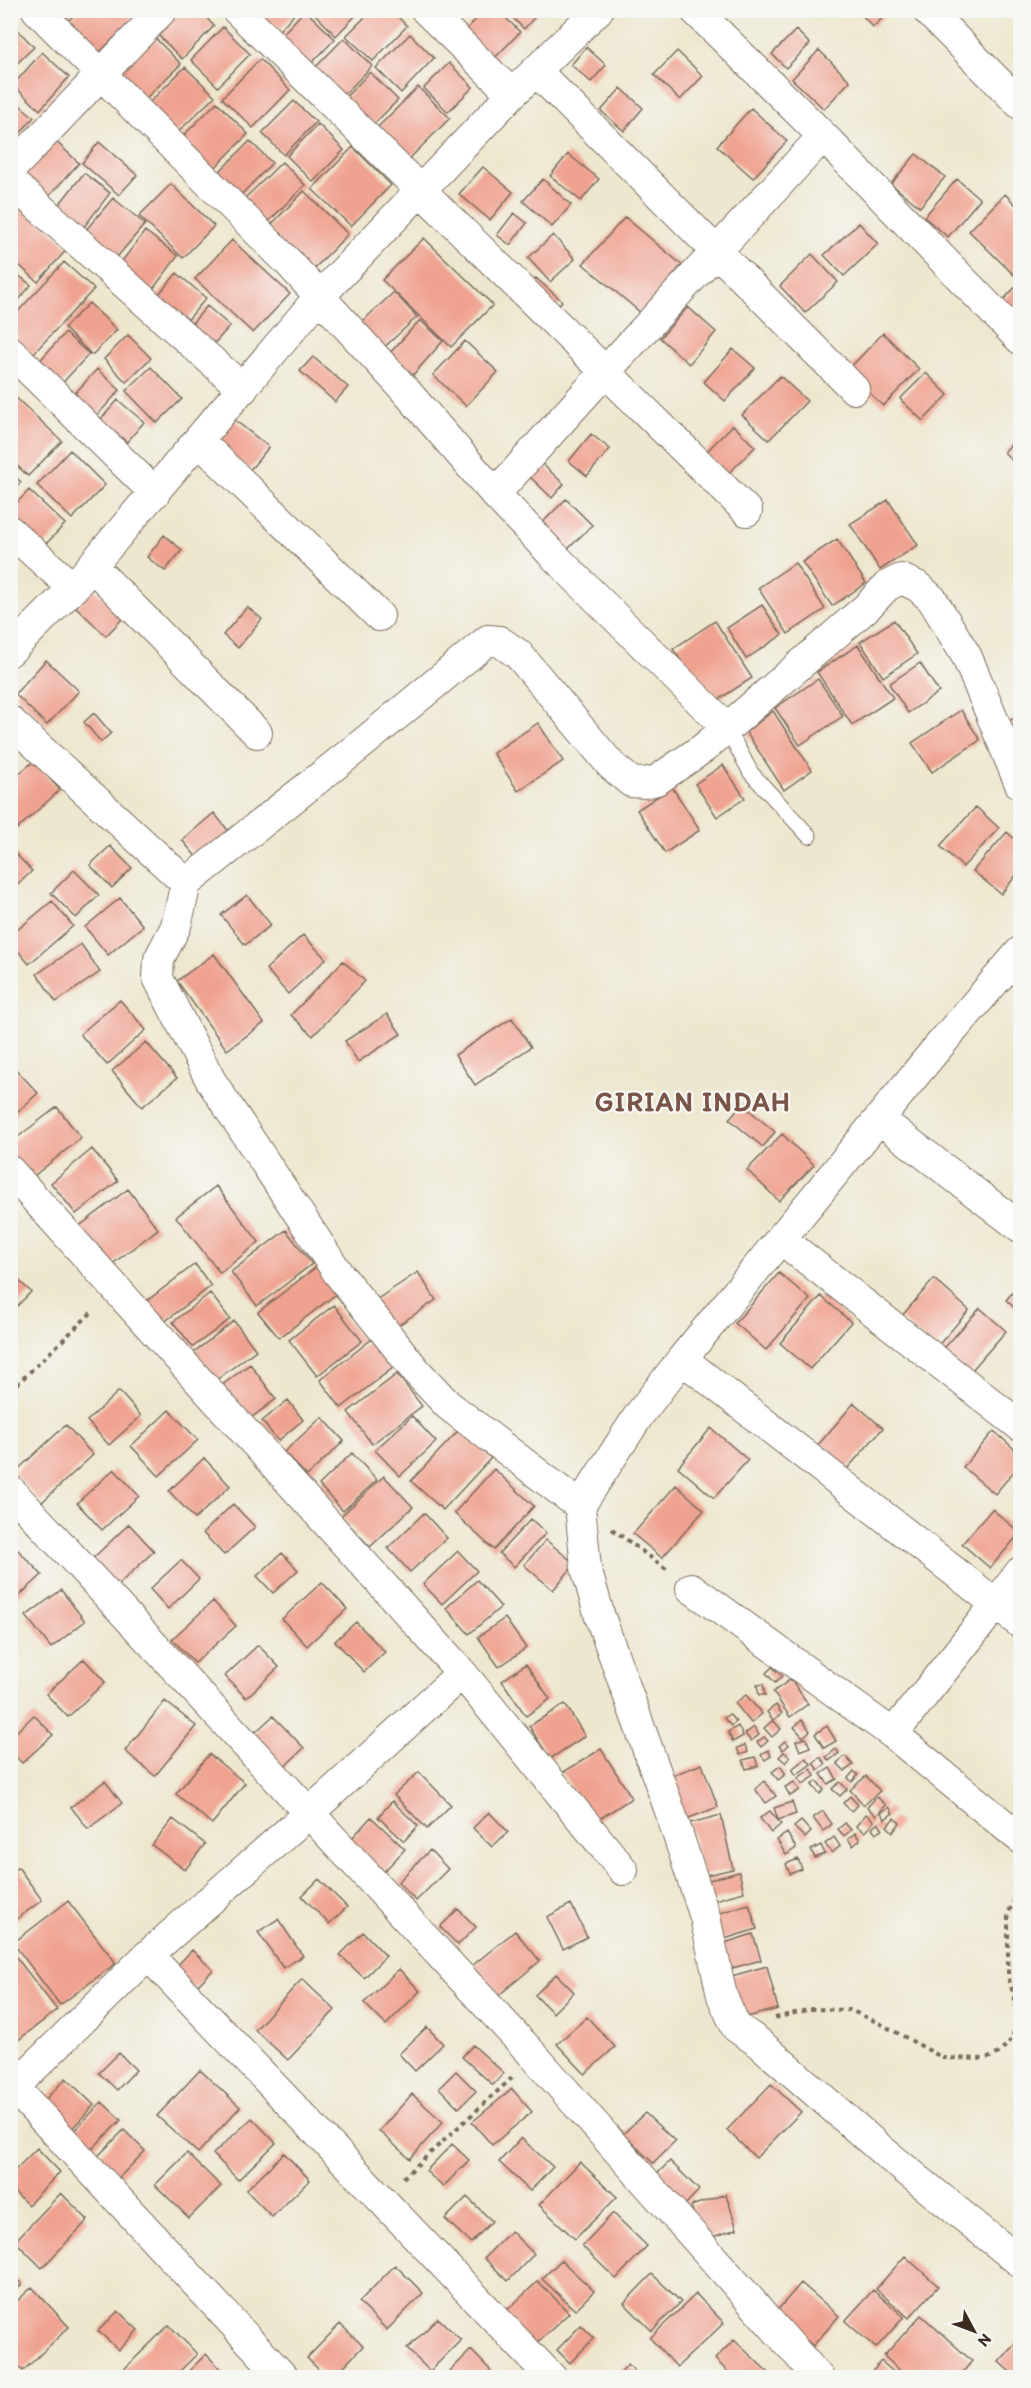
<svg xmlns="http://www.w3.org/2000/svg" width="1031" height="2388" font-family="Itim,sans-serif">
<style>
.building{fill:#f0a291}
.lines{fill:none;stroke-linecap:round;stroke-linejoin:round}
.lane-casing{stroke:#7a6c5c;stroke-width:17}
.street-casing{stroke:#7a6c5c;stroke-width:32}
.path{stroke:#7a6c5c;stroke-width:4;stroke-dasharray:4.5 4.5;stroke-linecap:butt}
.lane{stroke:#fff;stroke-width:15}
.street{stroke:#fff;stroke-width:30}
.labels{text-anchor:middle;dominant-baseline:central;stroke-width:4.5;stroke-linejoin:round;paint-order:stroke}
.district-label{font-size:27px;font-weight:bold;letter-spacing:1.5px;fill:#7a5446;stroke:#f6f6f2}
</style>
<rect width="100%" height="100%" fill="#f6f6f2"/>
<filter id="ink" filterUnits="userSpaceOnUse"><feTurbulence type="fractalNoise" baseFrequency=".0167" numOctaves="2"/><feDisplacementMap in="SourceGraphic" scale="12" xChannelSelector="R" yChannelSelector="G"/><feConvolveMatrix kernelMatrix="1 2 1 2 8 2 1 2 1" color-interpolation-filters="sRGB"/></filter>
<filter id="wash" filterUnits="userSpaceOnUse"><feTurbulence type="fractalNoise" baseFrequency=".008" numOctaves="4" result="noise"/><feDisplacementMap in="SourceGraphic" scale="24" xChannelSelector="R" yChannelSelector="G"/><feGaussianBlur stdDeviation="1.35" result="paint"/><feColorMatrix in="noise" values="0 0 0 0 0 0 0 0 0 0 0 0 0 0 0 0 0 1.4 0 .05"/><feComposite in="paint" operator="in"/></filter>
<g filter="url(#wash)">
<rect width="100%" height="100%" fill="#eee7cf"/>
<g id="blocks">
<path class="building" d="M54,10h20l-10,10z
M79,10h46l8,9 -36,36 -32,-31z
M128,10h16l-8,9z
M174,10h25l15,16 -32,33 -28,-28z
M239,10h59l-28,30z
M305,10l30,29 -30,31 -29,-29z
M311,10h50l-25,26z
M372,10h19l16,16 -34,35 -27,-25z
M436,10h33l-16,17z
M485,10h13l22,22 -32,33 -29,-28z
M505,10h36l-17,19z
M863,10h21l3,4 -14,13 -13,-14z
M15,27l19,20 -24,23v-38z
M223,27l27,27 -32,33 -27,-27z
M796,30l14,14 -24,24 -14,-14z
M410,34l24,24 -33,35 -25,-25z
M153,36l28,28 -44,43 -27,-27z
M344,38l28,28 -36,37 -29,-27z
M586,47l20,18 -15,17 -20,-17z
M819,50l31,31 -26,28 -32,-30z
M677,51l26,25 -23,24 -26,-25z
M42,52l27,25 -29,33 -27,-25z
M260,59l30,31 -37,38 -31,-30z
M449,63l24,24 -25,25 -24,-24z
M185,67l30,29 -44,43 -29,-29z
M370,72l28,28 -32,32 -28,-27z
M418,87l32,31 -47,47 -32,-31z
M621,88l22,20 -19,23 -23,-20z
M10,97l24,20 -24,28z
M294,101l22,21 -32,33 -22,-22z
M217,102l31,32 -40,41 -32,-32z
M751,108l36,33 -34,37 -36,-32z
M318,124l26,26 -31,32 -26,-26z
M49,135l30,28 -38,42 -30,-28z
M250,141l22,22 -34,35 -23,-22z
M99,142l38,33 -18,20 -37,-32z
M353,147l38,38 -40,41 -39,-37z
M568,154l31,25 -18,22 -31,-25z
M916,154l29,23 -25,30 -29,-23z
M282,162l23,23 -43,43 -24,-23z
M483,167l30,25 -23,28 -31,-26z
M84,173l26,20 -26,34 -26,-21z
M543,179l28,26 -19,22 -29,-26z
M957,179l23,20 -32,38 -24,-20z
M171,184l43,42 -31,32 -44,-42z
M304,191l44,43 -41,42 -44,-43z
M10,194l59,53 -31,35 -28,-25z
M1005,194l15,15v60l-6,6 -45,-44z
M113,198l32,26 -33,39 -32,-26z
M514,213l13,10 -17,22 -13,-10z
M625,217l57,48 -41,48 -58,-49z
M859,223l19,21 -34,32 -20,-21z
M145,231l33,25 -28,37 -34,-24z
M553,235l22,24 -25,23 -22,-24z
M424,238l69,67 -42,42 -69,-67z
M232,240l58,54 -37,39 -58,-54z
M812,254l26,28 -33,31 -25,-27z
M64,262l30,27 -61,65 -23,-20v-14z
M10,269l21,16 -21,26z
M177,273l29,25 -25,30 -29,-26z
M536,278l26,23 -10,11 -26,-23z
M1020,282v50l-24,-24z
M394,292l23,25 -39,36 -23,-25z
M89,303l28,27 -25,25 -28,-27z
M207,306l23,20 -20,22 -22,-20z
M688,307l28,25 -27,32 -29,-26z
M420,320l23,21 -31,35 -24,-21z
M65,333l24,21 -33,36 -23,-22z
M883,333l36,36 -36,37 -36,-35z
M128,335l23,23 -25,24 -22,-23z
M465,341l33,31 -32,34 -33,-31z
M733,349l22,19 -30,33 -21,-19z
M313,357l35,30 -13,15 -35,-31z
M151,367l31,32 -25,24 -31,-32z
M97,369l23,21 -28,31 -23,-21z
M926,373l22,22 -25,26 -23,-22z
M780,376l27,25 -38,39 -27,-25z
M10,392l52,49 -34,35 -18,-17z
M118,400l26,22 -17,20 -27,-22z
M232,418l37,29 -19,23 -36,-29z
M733,425l22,22 -29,29 -21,-23z
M591,434l19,15 -23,27 -18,-15z
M1020,435v34l-16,-17z
M70,450l35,35 -33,34 -35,-34z
M539,461l25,23 -12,14 -25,-24z
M10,472l11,10 -11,11z
M29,490l36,34 -22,23 -33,-31v-6z
M566,499l26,26 -25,25 -26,-26z
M888,500l30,45 -38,25 -30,-46z
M164,535l18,15 -17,21 -18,-14z
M837,539l29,44 -34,23 -30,-44z
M795,563l30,46 -37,25 -30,-46z
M93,588l31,29 -18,19 -30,-29z
M762,605l20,30 -36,24 -19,-31z
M247,607l15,12 -24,29 -15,-13z
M894,620l23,34 -34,23 -23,-35z
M715,621l37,57 -42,27 -37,-56z
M858,645l35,53 -41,27 -35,-53z
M46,660l33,31 -32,34 -32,-31z
M920,663l19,29 -31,21 -19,-29z
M818,679l25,37 -43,29 -25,-37z
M961,710l19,30 -48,32 -20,-29z
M773,711l39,59 -28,20 -38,-58z
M94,713l17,20 -10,9 -17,-20z
M1020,714v29l-13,-20z
M538,723l25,38 -45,30 -25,-38z
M34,761l26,29 -43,39 -7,-6v-42z
M723,765l22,33 -28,19 -22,-33z
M672,787l28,43 -35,23 -28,-43z
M976,807l23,21 -36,39 -23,-21z
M214,813l21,26 -31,27 -22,-26z
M1007,832l13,12v27l-19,23 -28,-23z
M110,846l22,22 -20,20 -22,-23z
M13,851l19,20 -22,21v-39z
M74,870l25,25 -23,23 -25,-25z
M247,895l24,30 -26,20 -24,-30z
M120,898l23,28 -35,29 -23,-28z
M52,901l21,25 -44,38 -19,-23v-5z
M303,935l23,24 -38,35 -22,-25z
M81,944l19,28 -44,30 -19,-28z
M214,954l50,69 -37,27 -50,-69z
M343,961l22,20 -52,55 -22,-21z
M120,1000l26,30 -39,35 -27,-31z
M387,1014l14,20 -43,28 -13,-21z
M512,1018l19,29 -56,38 -20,-30z
M146,1042l31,36 -35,29 -30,-36z
M10,1063l28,30 -28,26z
M742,1104l33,28 -12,15 -34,-28z
M57,1107l24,31 -51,41 -20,-25v-11z
M782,1134l32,31 -35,36 -32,-31z
M92,1149l26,32 -42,33 -25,-31z
M216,1186l43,56 -39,31 -44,-56z
M128,1189l30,40 -51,39 -30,-40z
M286,1230l26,34 -55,42 -26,-34z
M195,1264l16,22 -52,40 -16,-22z
M320,1264l20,27 -61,47 -21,-26z
M10,1272l21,20 -21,21z
M418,1272l18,28 -48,32 -18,-28z
M779,1273l31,26 -44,51 -31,-27z
M934,1279l35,31 -34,39 -35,-31z
M1020,1284v29l-14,-13z
M210,1293l20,26 -37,28 -20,-25z
M821,1296l30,26 -41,47 -30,-26z
M334,1305l28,36 -45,35 -28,-36z
M980,1308l26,23 -41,47 -27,-23z
M234,1321l22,29 -41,31 -21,-29z
M372,1339l22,28 -53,41 -21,-28z
M250,1364l26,35 -29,22 -26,-35z
M397,1374l25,32 -50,38 -24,-32z
M119,1391l22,25 -32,29 -22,-24z
M288,1400l15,20 -25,21 -16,-20z
M854,1403l29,25 -43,49 -28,-25z
M169,1410l29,30 -39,36 -28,-30z
M412,1416l24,26 -36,34 -25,-26z
M322,1417l22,24 -37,35 -23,-24z
M66,1425l27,30 -52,48 -27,-30z
M711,1428l37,32 -34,38 -36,-31z
M460,1429l31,29 -48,52 -32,-29z
M994,1431l26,23v10l-25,30 -32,-27z
M352,1453l25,27 -34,31 -24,-26z
M204,1458l26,28 -35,33 -26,-28z
M114,1469l25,27 -37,34 -25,-27z
M494,1469l40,37 -40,44 -40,-37z
M384,1476l29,31 -43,40 -29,-31z
M676,1485l28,25 -42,48 -29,-24z
M233,1504l22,23 -31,28 -21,-22z
M992,1509l28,24 -30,35 -28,-24z
M424,1513l23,25 -37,34 -22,-24z
M531,1519l15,14 -32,34 -15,-14z
M129,1524l25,27 -39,37 -25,-27z
M546,1540l29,24 -22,26 -29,-25z
M17,1549l25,26 -32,29v-49z
M458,1551l19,20 -35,33 -19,-20z
M282,1553l16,17 -25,23 -16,-17z
M181,1560l18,19 -31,30 -18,-20z
M477,1580l24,27 -32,27 -23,-26z
M322,1582l25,27 -40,37 -25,-27z
M61,1590l24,31 -34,27 -25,-32z
M213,1601l23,25 -41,37 -23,-24z
M505,1618l21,30 -27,19 -21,-30z
M356,1622l29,30 -21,20 -29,-31z
M258,1645l21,22 -33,31 -21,-22z
M84,1659l21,23 -37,35 -22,-23z
M526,1664l24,35 -24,17 -24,-35z
M772,1667l10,9 -7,7 -9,-10z
M791,1679l17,25 -18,13 -17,-25z
M763,1684l2,11h-6l-2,-10z
M746,1695l16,19 -11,9 -16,-20z
M165,1701l31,25 -41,50 -30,-25z
M565,1704l20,32 -35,23 -21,-33z
M776,1705l6,9 -9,6 -6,-8z
M729,1714l7,8 -5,4 -7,-8z
M34,1715l19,20 -31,28 -12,-12v-13z
M273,1716l31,32 -23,22 -31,-33z
M773,1720l8,9 -9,8 -8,-9z
M802,1720l8,11 -7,6 -9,-10z
M738,1726l5,10 -10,6 -5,-10z
M827,1726l9,15 -12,7 -9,-14z
M754,1727l5,8 -8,6 -6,-7z
M764,1737l4,4 -7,6 -4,-5z
M806,1738l4,9 -10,4 -4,-10z
M785,1741l4,4 -6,5 -4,-4z
M745,1745l3,7 -8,3 -3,-7z
M601,1749l31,49 -39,25 -31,-50z
M836,1749l3,4 -10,8 -3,-4z
M768,1750l3,6 -6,4 -4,-5z
M784,1752l6,5 -4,6 -7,-6z
M209,1754l36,29 -33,41 -36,-30z
M845,1756l8,9 -8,6 -8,-8z
M755,1757l3,9 -12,3 -3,-9z
M820,1757l6,7 -8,6 -5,-7z
M806,1758l5,6 -15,11 -4,-6z
M702,1764l16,43 -37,14 -16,-43z
M780,1766l6,8 -8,6 -6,-8z
M830,1768l7,11 -9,5 -7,-10z
M811,1769l4,7 -12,8 -5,-6z
M854,1771l4,4 -6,7 -4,-4z
M419,1772l32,33 -24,24 -33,-34z
M866,1776l14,15 -16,14 -14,-15z
M105,1781l17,22 -34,26 -17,-22z
M764,1781l12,15 -10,7 -11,-14z
M817,1781l7,9 -4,4 -8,-9z
M794,1782l6,8 -10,6 -5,-9z
M840,1782l7,7 -7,7 -8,-7z
M850,1796l8,9 -7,6 -8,-8z
M877,1797l9,8 -10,11 -9,-9z
M392,1801l26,25 -14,15 -26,-24z
M792,1802l4,12 -18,6 -4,-12z
M889,1807l4,6 -8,6 -4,-6z
M770,1811l11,13 -10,9 -11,-15z
M823,1811l9,13 -9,7 -10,-13z
M489,1812l19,20 -16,15 -19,-19z
M866,1814l8,7 -9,11 -9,-6z
M721,1815l12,54 -31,7 -12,-53z
M371,1817l34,32 -27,29 -33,-32z
M894,1818l6,5 -7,9 -6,-6z
M173,1819l32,25 -20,26 -33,-25z
M801,1821l10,11 -6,6 -11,-11z
M845,1823l6,7 -7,6 -6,-7z
M878,1823l5,6 -7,4 -4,-5z
M787,1833l9,15 -10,7 -9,-15z
M855,1833l5,7 -7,6 -5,-7z
M834,1837l6,9 -8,7 -7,-9z
M821,1845l4,9 -10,4 -4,-8z
M430,1850l18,19 -32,32 -18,-19z
M798,1859l4,10 -12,5 -4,-10z
M18,1867l24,33 -32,24v-51z
M739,1872l5,20 -37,10 -5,-20z
M319,1879l28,28 -18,17 -27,-28z
M68,1901l48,62 -56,42 -47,-62z
M571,1904l16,33 -24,12 -16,-32z
M749,1904l8,25 -39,12 -8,-25z
M458,1909l18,18 -18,18 -18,-18z
M278,1919l25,37 -20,12 -25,-36z
M515,1931l25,30 -47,39 -25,-31z
M363,1932l23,24 -22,22 -24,-23z
M753,1934l8,26 -39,11 -7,-25z
M192,1950l21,20 -19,19 -20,-20z
M13,1953l44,57 -40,31 -7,-9v-78z
M767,1966l11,43 -39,10 -11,-42z
M399,1969l21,22 -34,34 -22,-22z
M556,1974l18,18 -21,21 -18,-18z
M302,1979l33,31 -47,50 -33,-30z
M587,2017l28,30 -30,27 -28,-30z
M427,2027l16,17 -28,27 -16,-17z
M473,2045l31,28 -11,12 -31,-28z
M119,2053l17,17 -19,20 -18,-17z
M200,2070l40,37 -42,46 -41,-37z
M456,2071l20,20 -17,17 -20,-20z
M66,2078l28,27 -25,27 -29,-27z
M771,2084l30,28 -45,46 -29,-28z
M512,2089l20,23 -40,33 -20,-23z
M412,2094l31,28 -33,37 -31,-28z
M102,2102l19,18 -37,37 -18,-18z
M645,2113l30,28 -22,22 -30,-29z
M252,2118l24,25 -38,37 -25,-26z
M124,2130l21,21 -33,34 -22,-21z
M521,2138l32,29 -23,24 -31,-29z
M452,2144l17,16 -26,27 -17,-16z
M37,2148l23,24 -32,33 -18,-17v-13z
M187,2153l34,33 -32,32 -34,-33z
M284,2153l26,27 -38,37 -26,-27z
M670,2161l29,29 -15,16 -30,-29z
M580,2162l37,35 -42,42 -36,-34z
M61,2193l27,27 -46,48 -27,-27z
M726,2194l11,35 -34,11 -12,-34z
M467,2197l25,24 -21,22 -26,-24z
M613,2213l34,33 -31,33 -34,-33z
M511,2231l23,23 -26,27 -24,-23z
M905,2256l33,30 -29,32 -33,-29z
M561,2260l33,31 -19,19 -33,-31z
M395,2265l28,28 -36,37 -28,-28z
M10,2273l12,11 -12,13z
M652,2274l29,28 -29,29 -28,-28z
M538,2281l31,32 -36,34 -31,-32z
M801,2283l38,33 -26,30 -38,-33z
M32,2287l37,40 -46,44 -13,-13v-50z
M873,2290l31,27 -28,31 -31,-27z
M696,2294l28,29 -47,44 -27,-29z
M118,2311l20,19 -19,20 -21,-19z
M921,2315l51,46 -14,17h-50l-24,-22z
M438,2318l23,22 -31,31 -23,-22z
M340,2324l23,22 -30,32h-6l-20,-20z
M169,2325l28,29 -24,24h-45l-6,-7z
M581,2325l13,13 -24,25 -13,-13z
M1020,2338v40h-3l-18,-16z
M734,2340l36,34 -3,4h-33l-19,-19z
M471,2350l27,28h-55z
M206,2354l23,24h-47z
M881,2361l19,17h-33z
M628,2364l13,14h-26z"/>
</g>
</g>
<g filter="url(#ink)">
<use href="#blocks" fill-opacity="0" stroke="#7a6c5c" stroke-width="1.5"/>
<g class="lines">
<defs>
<path id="lane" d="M727,728l24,45 58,63"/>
<path id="street" d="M37,10l252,253 116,127 90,104 56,59 176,175
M237,10l510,501
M426,10l86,84
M695,10l128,126 197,203
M927,10l93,94
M536,71l318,318
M10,170l152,-160
M10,181l233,208
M10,351l145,142
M199,441l180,175
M495,494l109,-121 219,-237
M10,531l63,57
M92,566l165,167
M10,651l63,-63 247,-292 192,-202 86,-84
M10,721l176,162 177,-140 125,-103 11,1 19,13 93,111 20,17 14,1 12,-3 48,-33 162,-140 20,-21 14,-7 16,7 15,13 35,58 53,127
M186,883l-10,43 -17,33 -1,19 53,103 127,192 79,99 31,33 132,101
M1020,952l-87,101 -251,306 -43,56 -59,91 6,62 14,49 70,194 35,106 17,79 14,31 22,15 127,111 135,109
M879,1119l141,108
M10,1171l452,502 161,197
M781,1239l239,187
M682,1359l314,245 24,-32
M10,1490l525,567 284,321
M691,1588l202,146 127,104
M893,1734l103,-130 24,19
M148,1955l404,423
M10,2083l274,295
M10,2091l138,-136 161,-142 153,-140"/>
</defs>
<use href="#lane" class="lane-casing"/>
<use href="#street" class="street-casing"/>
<path class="path" d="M10,1391l84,-81
M612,1529l57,42
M775,2018l36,-9 39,1 31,14 62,34 43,1 13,-6 13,-14 4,-15v-21l-8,-27v-62l12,-26
M403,2178l111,-102"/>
<use href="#lane" class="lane"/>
<use href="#street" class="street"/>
</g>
</g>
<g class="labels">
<g class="district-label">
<text x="693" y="1101">GIRIAN INDAH</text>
</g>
</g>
<rect width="1031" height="2388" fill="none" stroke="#f6f6f2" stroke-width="36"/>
<g transform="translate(974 2331) rotate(131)" stroke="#f6f6f2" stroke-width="4.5" paint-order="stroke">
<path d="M0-4.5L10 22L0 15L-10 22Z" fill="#3b2a1e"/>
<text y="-9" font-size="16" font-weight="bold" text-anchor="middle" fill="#3b2a1e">N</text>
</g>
</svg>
